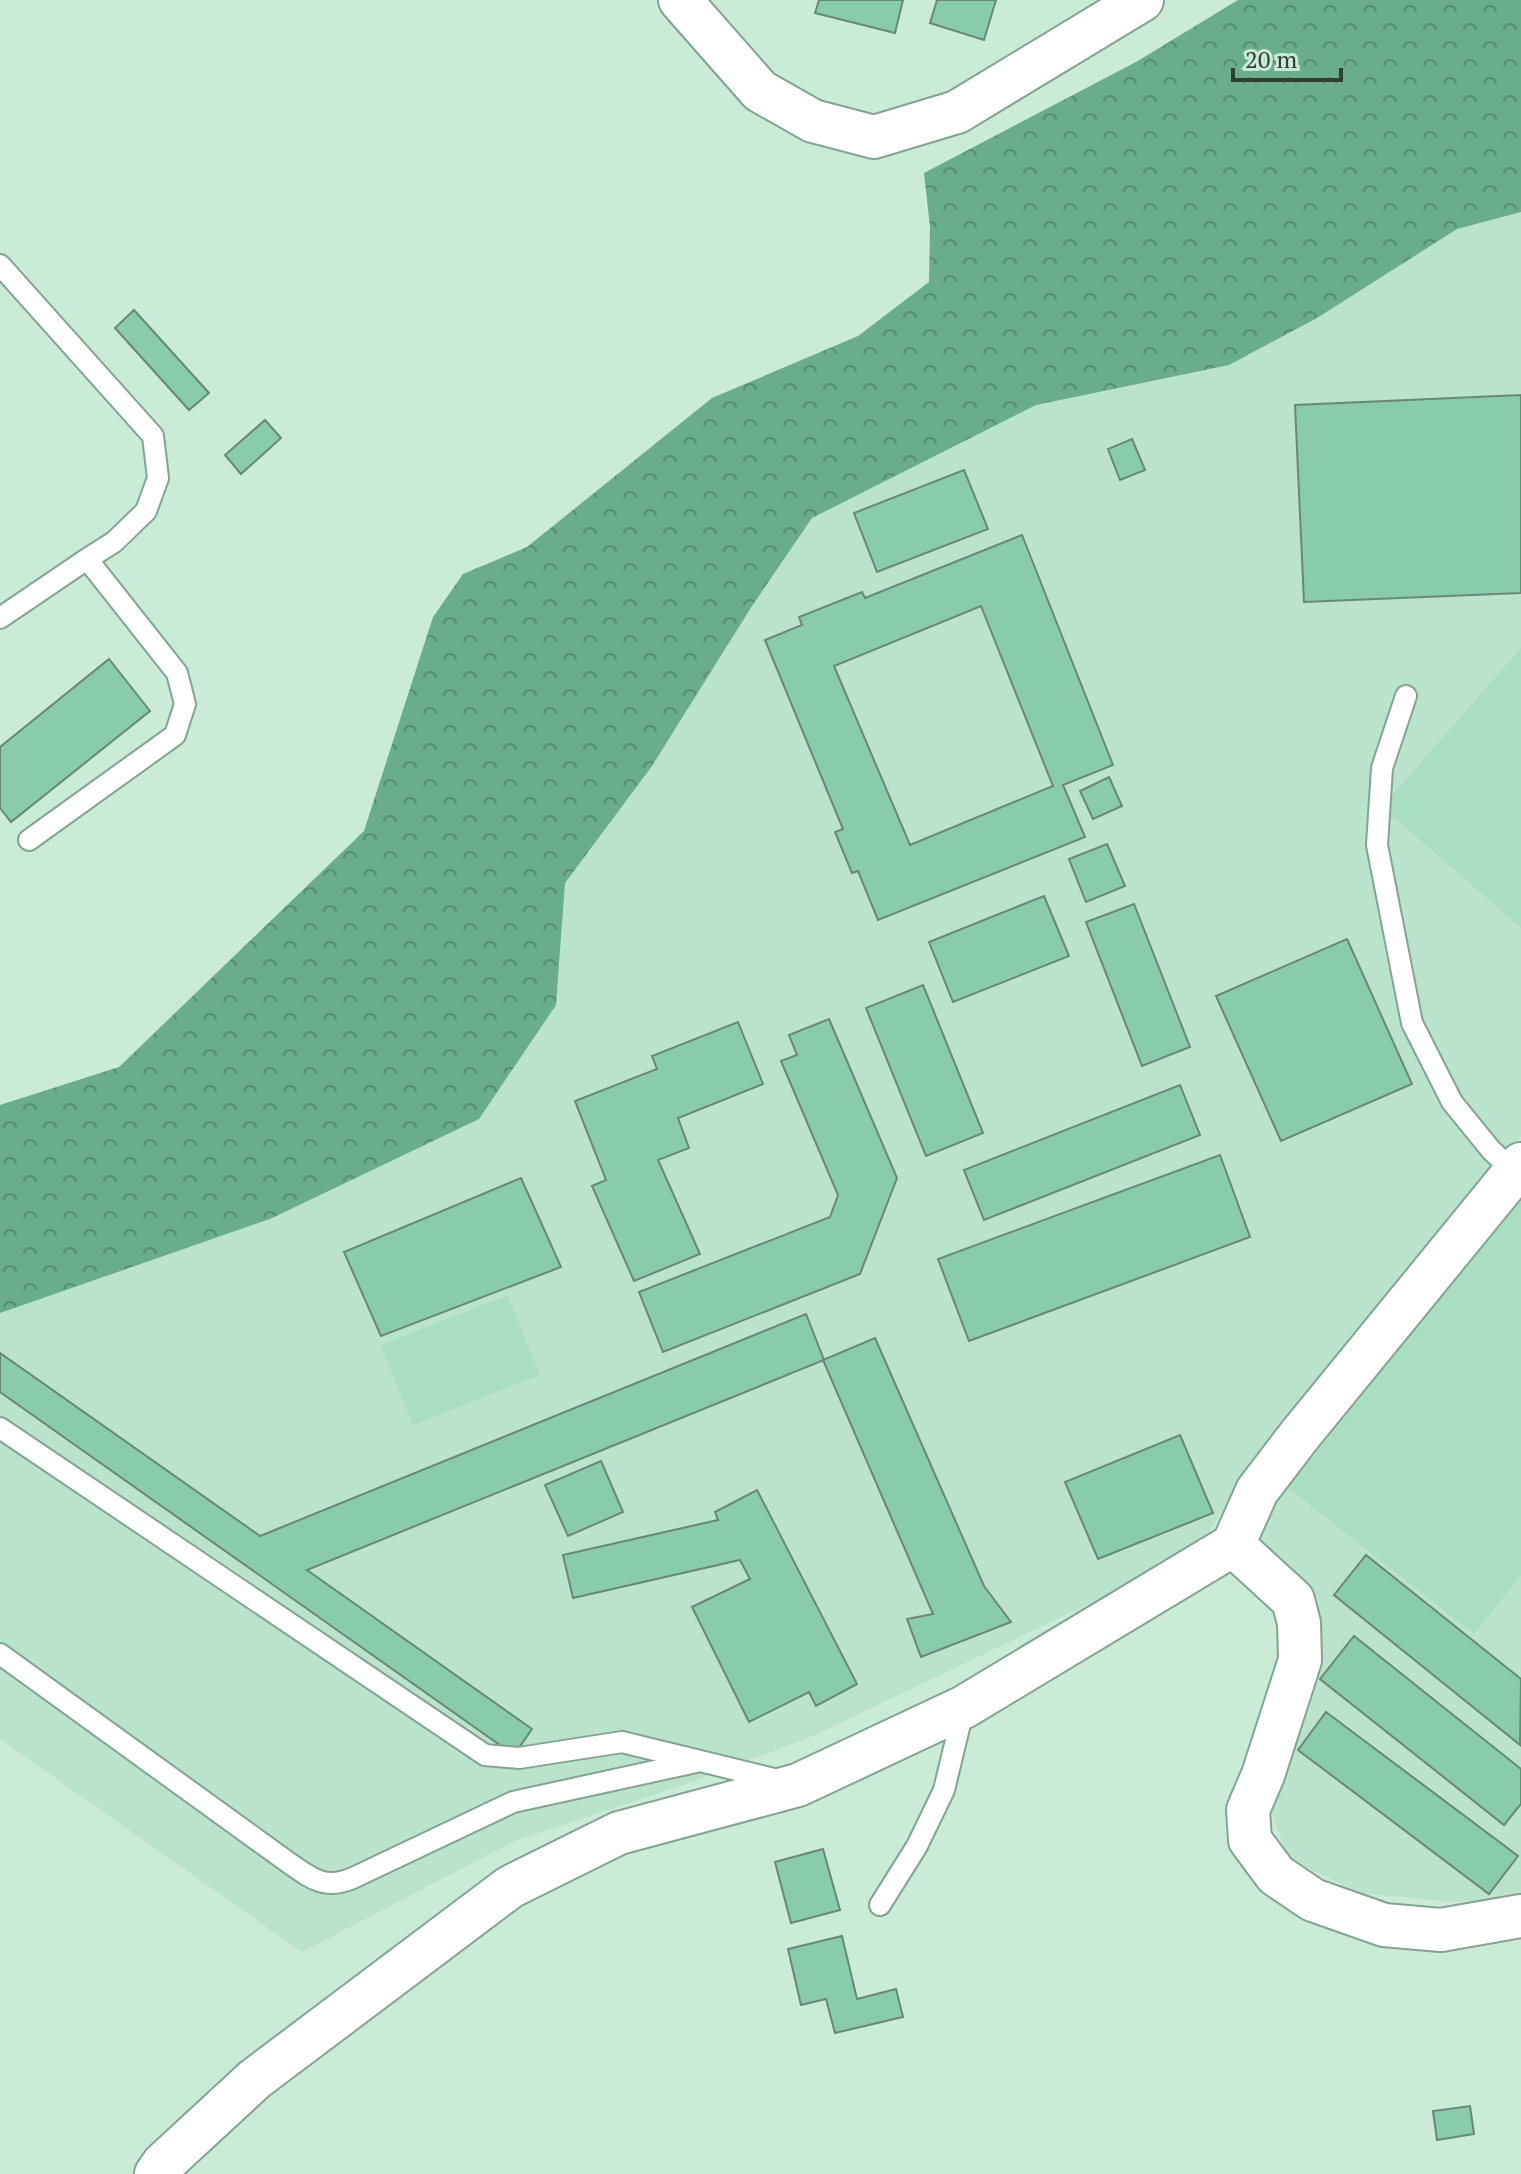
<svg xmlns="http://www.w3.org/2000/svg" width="1521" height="2174" font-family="'PT Serif',serif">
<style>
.built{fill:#b9e3cc}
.forest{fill:url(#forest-crowns)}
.green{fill:#aadec2}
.building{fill:#88cca9;stroke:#698877;stroke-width:2;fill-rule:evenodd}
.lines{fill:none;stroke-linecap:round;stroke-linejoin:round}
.service-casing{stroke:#83a492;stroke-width:24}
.minor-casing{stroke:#83a492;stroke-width:46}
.service{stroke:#fff;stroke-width:20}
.minor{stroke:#fff;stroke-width:42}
</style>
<defs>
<pattern id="forest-crowns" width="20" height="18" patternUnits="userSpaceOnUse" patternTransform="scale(2)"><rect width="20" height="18" fill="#69ad8a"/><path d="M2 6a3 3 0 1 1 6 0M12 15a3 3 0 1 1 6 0" fill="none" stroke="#578e72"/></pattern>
</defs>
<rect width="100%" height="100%" fill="#c9ebd8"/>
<path class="built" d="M1521,176v960l-272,334 -54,83 -382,183 -129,49 -169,56 -213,111 -302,-213v-426l270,-94 286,-214 9,-122 87,-117 100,-160 60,-88 139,-113z
M1521,1184v714l-68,4 -93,-9 -71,-34 -18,-47 10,-36 33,-85 1,-89 -59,-55 26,-73z"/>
<path class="forest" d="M1238,0h283v212l-64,17 -140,89 -88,47 -193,40 -224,113 -60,88 -100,160 -87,117 -9,122 -77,114 -209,100 -270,94v-208l119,-38 245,-236 69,-214 30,-43 64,-27 185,-149 146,-62 71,-54 1,-55 -6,-54 212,-111z"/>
<path class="green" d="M1521,648v280l-139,-121z
M1521,1196v379l-47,59 -186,-146z
M508,1295l32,80 -127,50 -32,-80z"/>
<path class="building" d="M819,0h84l-8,33 -80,-20z
M937,0h59l-12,40 -54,-17z
M134,310l75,83 -20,17 -74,-82z
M1521,395v198l-217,9 -9,-197z
M265,420l16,18 -40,36 -16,-19z
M1132,439l13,31 -25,10 -12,-31z
M964,470l24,59 -111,43 -23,-59z
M1022,535l91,230 -50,20 22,52 -207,83 -20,-49 -6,2 -17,-41 8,-3 -78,-189 37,-15 -3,-8 63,-25 3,6zM981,606l72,180 -143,59 -76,-179z
M109,659l41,52 -139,111 -11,-14v-61z
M1109,777l13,29 -29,13 -13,-28z
M1107,844l18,42 -39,16 -17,-43z
M1044,896l25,60 -116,46 -24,-60z
M1134,904l56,143 -48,19 -56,-144z
M1347,939l65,145 -131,57 -65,-145z
M923,985l60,148 -57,23 -60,-148z
M829,1019l68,159 -37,96 -197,78 -24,-60 191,-75 8,-22 -57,-134 16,-6 -8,-20z
M738,1022l25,62 -85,34 11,30 -31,12 42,94 -66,27 -42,-95 14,-6 -31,-79 82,-32 -5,-13z
M1180,1085l20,50 -216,85 -20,-50z
M1220,1155l30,82 -281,104 -31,-82z
M521,1178l40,89 -180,69 -37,-84z
M806,1314l18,46 -517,210 225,159 -18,26 -514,-363v-39l260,183z
M875,1338l109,248 27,36 -90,35 -14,-38 26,-5 -110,-254z
M1180,1435l33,78 -115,46 -33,-77z
M601,1461l22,51 -55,24 -23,-51z
M757,1490l100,194 -41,22 -7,-14 -60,30 -57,-115 58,-28 -10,-19 -167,38 -10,-43 155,-35 -3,-8z
M1366,1555l155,124 -1,66 -186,-150z
M1354,1636l167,133v35l-17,21 -184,-146z
M1326,1712l192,144 -29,38 -191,-144z
M823,1849l17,61 -49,13 -16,-61z
M842,1936l15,63 39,-10 7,28 -68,16 -9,-34 -25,6 -13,-56z
M1470,2106l4,28 -37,6 -4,-29z"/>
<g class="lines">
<defs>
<path id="service" d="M0,265l153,171 5,42 -12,33 -32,31 -27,17 -87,59
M1406,696l-24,72 -5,77 35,178 40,79 39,48 23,22
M29,840l146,-105 10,-31 -8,-31 -90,-114
M0,1428l485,327 34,3 103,-16 160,39
M0,1654l289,209c23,16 36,27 64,15l160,-76 183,-40
M880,1905l37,-59 27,-56 20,-83"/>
<path id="minor" d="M680,0l80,91 53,30 61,16 83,-25 185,-112
M1233,1545l24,-54 42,-55 222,-272
M156,2174l7,-10 92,-85 255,-192 109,-54 179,-48 166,-78 269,-162 60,55 6,23 1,37 -37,115 -15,35 2,30 26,35 37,25 71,25 57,5 80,-14"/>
</defs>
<use href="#service" class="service-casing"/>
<use href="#minor" class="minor-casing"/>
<use href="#service" class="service"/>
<use href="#minor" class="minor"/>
</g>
<path d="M1233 68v12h108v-12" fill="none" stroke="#313f37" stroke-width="4"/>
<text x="1245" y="68" font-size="24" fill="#313f37" stroke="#c9ebd8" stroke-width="6" paint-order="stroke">20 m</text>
</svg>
